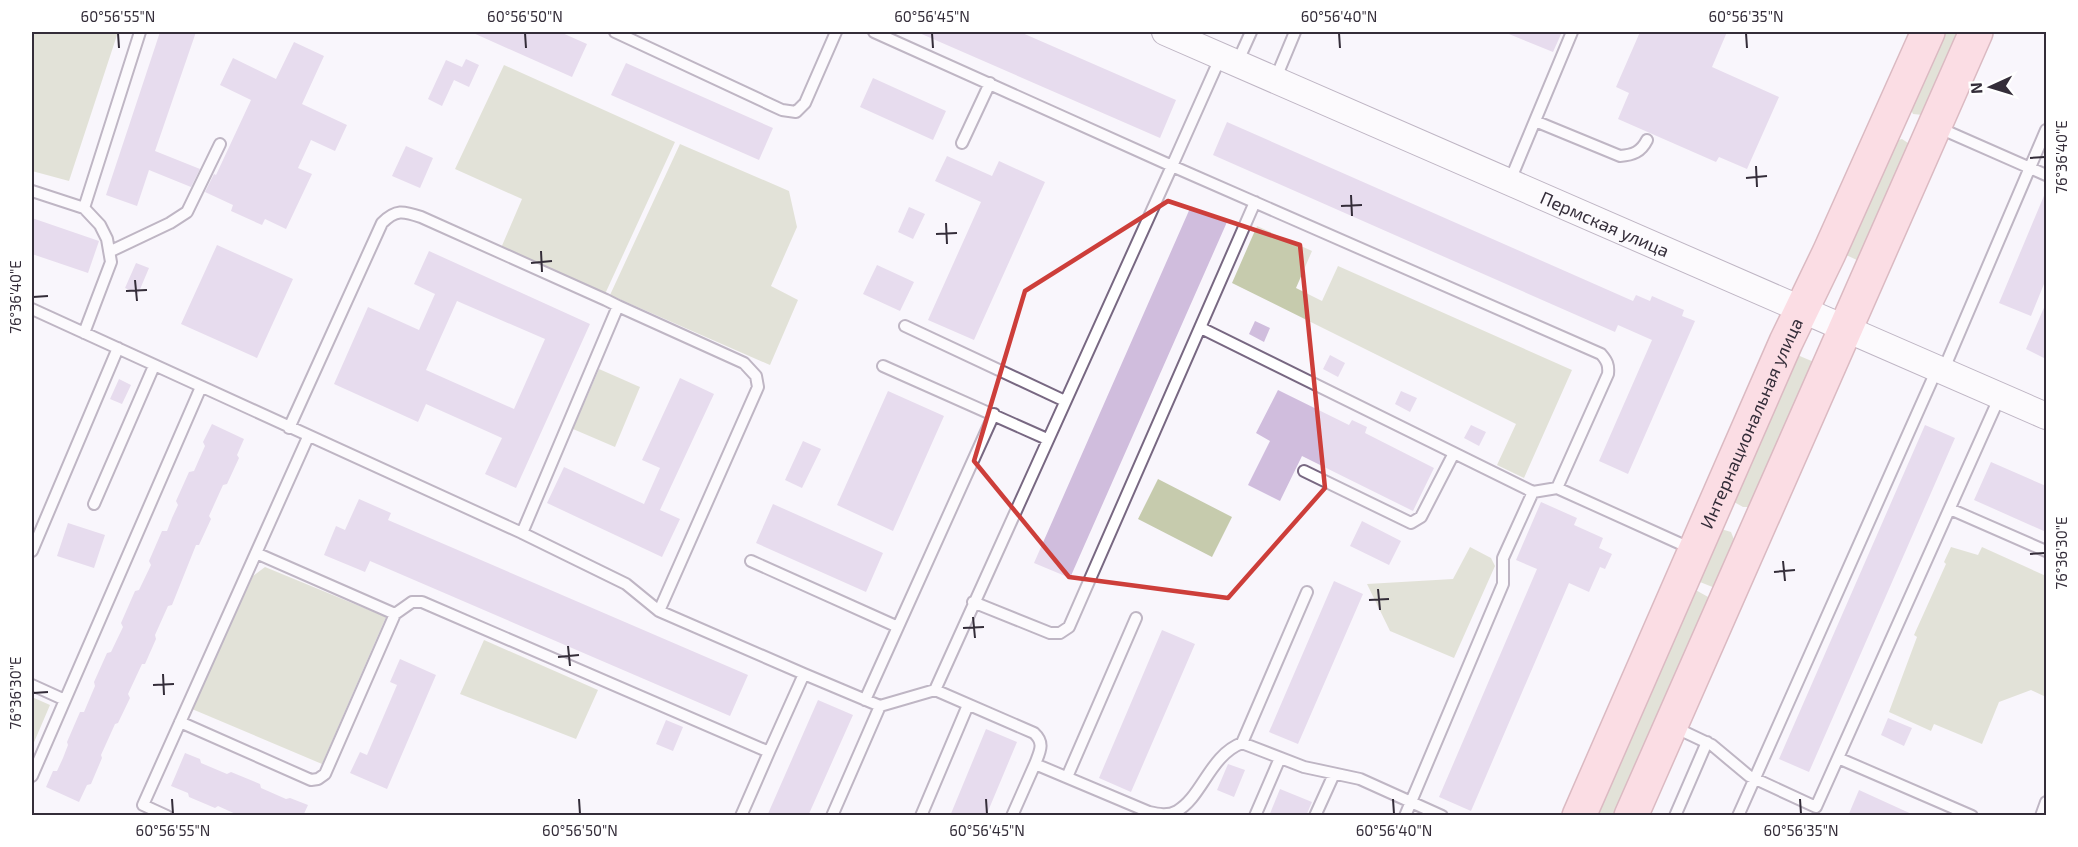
<svg xmlns="http://www.w3.org/2000/svg" width="2078" height="847" font-family="'Exo 2',sans-serif">
<style>
.green{fill:#c6cbad}
.building{fill:#d0bddd;fill-rule:evenodd}
.lines{fill:none;stroke-linecap:round;stroke-linejoin:round}
.service-casing{stroke:#786882;stroke-width:14}
.tertiary-casing{stroke:#786882;stroke-width:28}
.primary-casing{stroke:#b5717d;stroke-width:36}
.service{stroke:#fff;stroke-width:10}
.tertiary{stroke:#fff;stroke-width:26}
.primary{stroke:#fdbfc7;stroke-width:33}
.marked{fill:none;stroke:#cd3e3a;stroke-width:4.5;stroke-linejoin:round}
.ticks{fill:none;stroke:#342d39;stroke-width:2}
.labels{text-anchor:middle;dominant-baseline:central;stroke-width:5;stroke-linejoin:round;paint-order:stroke}
.street-label{font-size:18px;fill:#342d39;stroke:#fff}
.neatline{fill:none;stroke:#342d39;stroke-width:2}
.ticks-label{font-size:15px;text-anchor:middle;fill:#342d39}
</style>
<rect width="100%" height="100%" fill="#f9f6fc"/>
<path class="green" d="M32,32h86l-49,149 -37,-10z
M1942,32h20l-39,83 -10,-1 -2,-4z
M504,65l171,77 -70,152 -104,-46 21,-49 -67,-30z
M1902,139l6,4 1,4 -50,114 -15,-7 51,-113z
M680,144l109,47 8,36 -26,59 27,14 -28,65 -160,-70z
M1257,226l55,25 -16,37 26,13 16,-35 234,104 -48,108 -27,-13 19,-41 -284,-141z
M1795,354l19,8 -65,145h-6l-9,-5z
M599,369l41,18 -25,60 -42,-18z
M1158,479l74,38 -20,40 -74,-38z
M1721,529l10,3 4,10 -20,46 -20,-8z
M1470,547l21,11 4,8 -41,92 -64,-27 -23,-47 86,-5z
M1951,547l27,8 4,-8 64,29v121l-15,-7 -32,12 -17,42 -48,-20 -3,7 -42,-19 28,-75 -3,-2 32,-71 -2,-2z
M265,567l121,50 -64,147 -130,-55 61,-133z
M1692,588l18,10 -97,217 -22,1z
M484,640l114,50 -22,49 -116,-45z
M32,697l18,8 -18,42z"/>
<path class="building" d="M160,32h36l-41,119 45,18 -9,18 -42,-17 -12,36 -31,-11z
M471,32h89l27,12 -15,33z
M917,32h103l156,68 -16,38z
M1504,32h58l-9,20z
M1640,32h87l-15,35 67,30 -32,72 -28,-12 -3,5 -98,-43 11,-26 -13,-6z
M294,42l30,14 -22,48 45,21 -12,26 -24,-11 -13,28 14,6 -26,55 -21,-10 -3,6 -31,-14 2,-6 -28,-13 9,-18 2,1 35,-75 -31,-15 13,-27 43,21z
M466,59l13,6 -10,22 -15,-7 -12,26 -14,-7 18,-39 16,7z
M626,63l147,65 -14,32 -148,-65z
M873,78l73,33 -13,29 -73,-33z
M1227,122l406,179 3,-6 14,6 2,-5 32,14 -2,6 13,5 -67,153 -29,-13 53,-121 -34,-15 -3,7 -402,-177z
M406,146l27,12 -13,30 -28,-12z
M947,156l45,20 7,-15 46,21 -71,158 -46,-20 53,-118 -46,-21z
M2046,191v88l-15,37 -32,-13z
M1191,206l36,16 -157,356 -36,-15z
M909,207l16,7 -12,25 -15,-7z
M32,218l67,23 -11,32 -56,-19z
M217,245l76,34 -36,79 -76,-34z
M429,251l161,73 -74,164 -31,-14 17,-36 -76,-34 -8,18 -84,-38 34,-77 51,23 16,-36 -21,-10zM457,301l88,38 -31,70 -88,-39z
M136,263l13,5 -11,26 -13,-6z
M877,265l37,17 -14,29 -37,-17z
M2046,303v56l-20,-10z
M1255,321l15,7 -6,14 -15,-8z
M1330,355l15,8 -7,14 -15,-8z
M680,378l34,16 -54,116 20,9 -18,38 -115,-54 17,-36 80,37 16,-36 -18,-8z
M119,379l12,6 -9,19 -12,-5z
M1278,390l71,35 3,-5 15,7 -2,6 69,35 -21,43 -111,-55 -22,45 -32,-16 22,-44 -14,-8z
M888,391l56,25 -51,115 -56,-26z
M1401,391l16,7 -7,14 -15,-8z
M212,424l32,15 -7,16 2,3 -12,26 -4,1 -14,31 2,3 -12,26h-3l-24,60 -4,1 -13,29 1,4 -11,25h-3l-14,30 2,4 -12,25 -3,1 -14,31 1,3 -11,26 -4,1 -8,17 -33,-15 7,-16h4l6,-13 5,-13 -1,-3 13,-30h4l11,-26 -1,-4 13,-29 4,-1 12,-25 -2,-4 14,-32 4,-1 12,-25 -2,-4 13,-30h5l5,-13 6,-13 -2,-4 13,-29 5,-1 11,-25 -2,-4z
M1471,425l15,7 -7,14 -15,-8z
M1925,425l30,13 -146,334 -30,-13z
M803,441l18,8 -19,39 -17,-8z
M1991,462l55,24v46l-72,-32z
M359,499l32,14 -3,7 360,155 -18,41 -360,-155 -5,11 -41,-17 12,-29 9,4z
M1541,502l36,16 -3,7 29,13 -4,10 13,6 -7,15 -5,-2 -11,25 -20,-9 -98,228 -32,-14 98,-228 -21,-9z
M773,504l110,49 -17,39 -110,-49z
M1362,521l39,20 -12,24 -39,-19z
M68,523l37,12 -11,33 -37,-12z
M1334,581l29,13 -65,150 -29,-12z
M1162,630l33,14 -64,148 -32,-14z
M400,659l36,16 -49,114 -37,-16 10,-21 7,3 30,-70 -7,-3z
M818,700l35,15 -45,101h-41z
M1888,718l24,10 -8,18 -23,-11z
M666,720l17,7 -10,24 -17,-7z
M986,729l31,13 -31,74h-36z
M185,753l15,6 1,4 26,11 4,-2 29,12 1,4 25,11 4,-1 18,7 -5,11h-63l-22,-10 -3,2 -26,-11 -1,-4 -17,-7z
M1228,764l17,6 -11,27 -17,-7z
M1280,789l32,13 -6,14h-37z
M1859,790l57,26h-68z"/>
<g class="lines">
<defs>
<path id="service" d="M615,32l167,78 14,2 9,-9 31,-71
M874,32l298,134 -237,524
M1221,56l-49,110 429,188c6,7 8,11 7,20l-51,114
M1237,63l14,-31
M1275,80l20,-48
M1535,121l85,35c13,-1 21,-4 27,-16
M1937,127l109,48
M962,143l28,-60
M1509,183l63,-151
M32,191l52,17
M111,251l59,-28 17,-11 33,-68
M618,306l126,57 12,13 2,11 -99,224
M32,309l490,224 104,51 33,27 145,63 76,32 55,-16 99,43c11,10 6,18 1,31l114,48c9,2 19,4 28,-1 25,-14 33,-56 65,-68l62,24 56,12 82,37
M905,326l160,75
M1201,328l332,164
M84,333l27,-71 -4,-23 -7,-14 -16,-17 56,-176
M883,366l164,73
M1943,371l103,-241
M289,428l93,-205c14,-14 21,-12 39,-6l185,83 12,6 -96,227
M1304,471l107,52 10,-6 33,-64
M94,504l60,-138
M1950,509l96,42
M32,551l86,-203
M751,561l147,66
M973,602l77,31h10l9,-6 186,-425
M395,614l17,-12h10l347,150 -28,64
M32,685l33,15
M865,700l129,-286
M180,722l131,58 7,-1 7,-5 70,-160 -139,-61
M1674,727l38,18 37,31 67,31 184,-411
M1242,743l65,-151
M769,752l35,-78
M1838,758l134,58
M32,776l169,-389
M1067,777l69,-159
M167,816l-24,-11 165,-368
M832,816l48,-110
M921,816l47,-111
M1012,816l23,-52
M1255,816l25,-58
M1315,816l19,-42
M1405,816l98,-232v-26l30,-66 24,-4 135,61
M1675,816l32,-74
M1738,816l199,-447
M2041,816l5,-14"/>
<g id="tertiary">
<path id="s1" d="M1165,32l881,384"/>
</g>
<g id="primary">
<path id="s2" d="M1579,816l207,-474 43,-89 99,-221"/>
<path d="M1631,816l345,-784"/>
</g>
</defs>
<use href="#service" class="service-casing"/>
<use href="#tertiary" class="tertiary-casing"/>
<use href="#primary" class="primary-casing"/>
<use href="#service" class="service"/>
<use href="#tertiary" class="tertiary"/>
<use href="#primary" class="primary"/>
</g>
<path d="M0 0H2078V847H0ZM1168,201l132,44 25,243 -97,110 -159,-21 -95,-116 51,-170z" fill="#f9f6fc" fill-opacity=".55" fill-rule="evenodd"/>
<path class="marked" d="M1168,201l132,44 25,243 -97,110 -159,-21 -95,-116 51,-170z"/>
<path class="ticks" d="M118,33l1,15M525,33l1,15M932,33l1,15M1339,33l1,15M1746,33l1,15M2030,158l15,-1M1756,166l1,21M1746,178l21,-2M1351,195l1,21M1341,206l21,-1M946,223l1,21M936,234l21,-1M541,251l1,21M531,263l21,-2M135,280l2,21M126,291l21,-1M33,297l15,-1M2030,554l15,-1M1783,561l2,20M1774,572l21,-2M1378,589l2,21M1369,600l20,-1M973,617l2,21M963,628l21,-1M568,646l2,20M558,657l21,-2M163,674l1,21M153,685l21,-1M33,693l15,-1M172,799l1,15M579,799l1,15M986,799l1,15M1393,799l1,15M1800,799l1,15"/>
<g class="labels">
<g class="street-label">
<text stroke="none"><textPath href="#s1" startOffset="480">Пермская улица</textPath></text>
<text stroke="none"><textPath href="#s2" startOffset="429">Интернациональная улица</textPath></text>
</g>
</g>
<rect width="2078" height="847" fill="none" stroke="#ffffff" stroke-width="66"/>
<g transform="translate(1991 87) rotate(266)" stroke="#ffffff" stroke-width="4.5" paint-order="stroke">
<path d="M0-4.5L10 22L0 15L-10 22Z" fill="#342d39"/>
<text y="-9" font-size="16" font-weight="bold" text-anchor="middle" fill="#342d39">N</text>
</g>
<rect x="33" y="33" width="2012" height="781" class="neatline"/>
<g class="ticks-label">
<text x="118" y="22">60°56'55"N</text>
<text x="525" y="22">60°56'50"N</text>
<text x="932" y="22">60°56'45"N</text>
<text x="1339" y="22">60°56'40"N</text>
<text x="1746" y="22">60°56'35"N</text>
<text transform="translate(2062 157) rotate(-90)" y="5">76°36'40"E</text>
<text transform="translate(16 297) rotate(-90)" y="5">76°36'40"E</text>
<text transform="translate(2062 553) rotate(-90)" y="5">76°36'30"E</text>
<text transform="translate(16 693) rotate(-90)" y="5">76°36'30"E</text>
<text x="173" y="836">60°56'55"N</text>
<text x="580" y="836">60°56'50"N</text>
<text x="987" y="836">60°56'45"N</text>
<text x="1394" y="836">60°56'40"N</text>
<text x="1801" y="836">60°56'35"N</text>
</g>
</svg>
